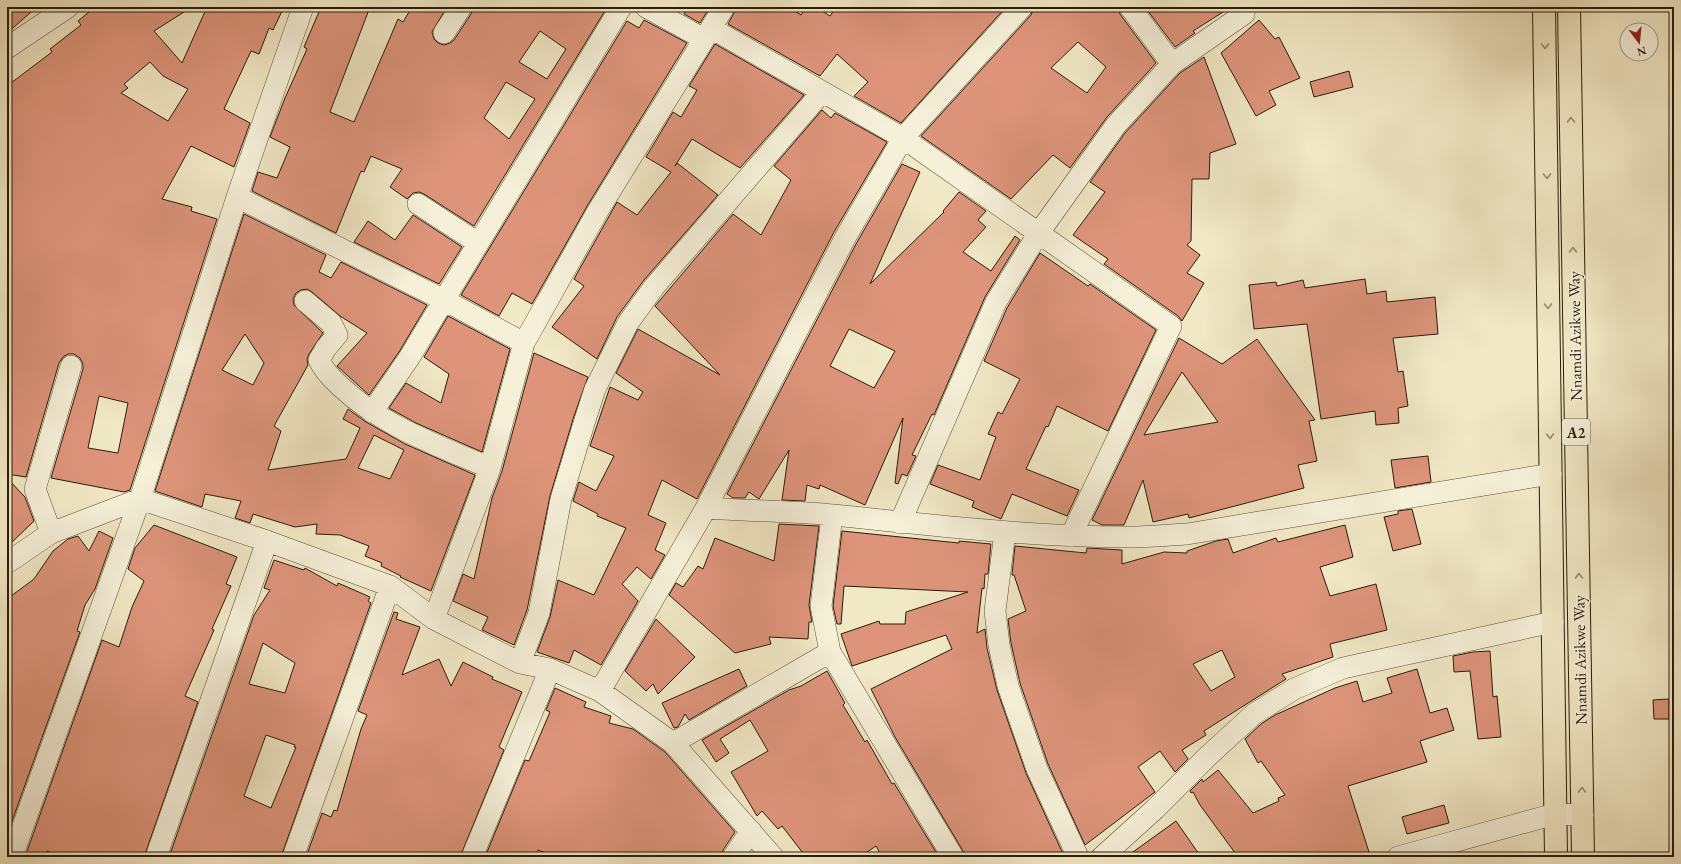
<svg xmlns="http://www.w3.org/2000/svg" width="1681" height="864" font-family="'EB Garamond',serif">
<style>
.building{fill:#dd947b;stroke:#2a1c07;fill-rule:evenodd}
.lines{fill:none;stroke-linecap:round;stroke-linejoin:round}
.minor-casing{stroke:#5c4f36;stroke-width:22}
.highway-casing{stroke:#2a1c07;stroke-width:24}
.minor{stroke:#f6f0d9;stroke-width:21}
.highway{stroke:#f1e8c5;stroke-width:22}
.oneway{stroke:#978c70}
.labels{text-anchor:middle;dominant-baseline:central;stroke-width:3;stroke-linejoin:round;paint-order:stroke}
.shield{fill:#f6f0d9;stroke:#675c46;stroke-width:1}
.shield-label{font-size:15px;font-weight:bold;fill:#2a1c07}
.street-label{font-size:16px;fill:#2a1c07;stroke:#f6f0d9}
</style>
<rect width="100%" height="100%" fill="#f1e8c5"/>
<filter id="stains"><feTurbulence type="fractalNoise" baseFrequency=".005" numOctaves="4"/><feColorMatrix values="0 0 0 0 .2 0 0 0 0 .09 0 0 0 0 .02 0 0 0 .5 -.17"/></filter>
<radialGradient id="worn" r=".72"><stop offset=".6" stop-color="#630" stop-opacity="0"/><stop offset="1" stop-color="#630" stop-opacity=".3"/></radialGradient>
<path class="building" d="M7,7h30l-30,26z
M95,7h97l-38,24 28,32 25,-56h77l-11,23 -4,-2 -10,26 -8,-3 -27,58 26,14 -16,44 -43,-21 -29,53 30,8 -1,4 26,8 -87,271 -6,2 -73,-14 32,-109v-5l-3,-6 -6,-4h-6l-5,3 -4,6 -33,114 -19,-3v-78l4,-32 -4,-1v-277l45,-34 -2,-3 31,-24 -3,-4zM150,62l13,14 25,13 -20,32 -47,-28 7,-5 -4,-4zM99,396l29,7 -10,50 -30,-5z
M321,7h49l-40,105 24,10 44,-103 5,3 9,-15h35l-15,25 2,7 4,4 6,2 6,-2 4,-3 17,-26 2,-7h130l3,2 -132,217 -50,-32 -5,-2 -6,1 -6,6 -17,-12 12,-18 -31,-13 -7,16 -3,-1 -25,62 -84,-42 6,-19 19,6 13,-31 -20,-10 15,-39 22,-49 -3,-2zM540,31l26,18 -19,30 -28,-17zM506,82l29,17 -26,40 -25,-21z
M688,7h22l-10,16 -16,-9z
M736,7h52l13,8 5,-8h10l14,9 6,-9h170l-105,116 -47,-27 14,-14 -31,-28 -17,22 -92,-52 6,-11z
M1034,7h84l2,7 36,49 -49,54 -37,51 -17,-13 -42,44 -90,-63 110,-121zM1078,42l28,25 -19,26 -36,-25z
M1145,7h86l-38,24 2,2 -20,14z
M644,20l43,23 -98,160 -57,101 -20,-11 -13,23 -38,-21 166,-274 12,7z
M1259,20l16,19 4,-2 21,41 -31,13 7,14 -20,11 -35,-63z
M715,44l89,51 -64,73 -48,-29 -17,27 2,-3 41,32 -74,85 -27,37 -20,42 -45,-32 32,-41 -10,-7 43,-77 20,13 34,-43 -25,-15 27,-45 8,5 16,-27 -8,-4z
M1204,57l32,87 -26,9 -1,26h-17l-1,62 -4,4 13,10 -13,18 17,10 -22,38 -4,-5 -74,-52 4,-5 -35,-24 32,-43 -15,-10 35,-49 55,-60z
M1349,71l4,16 -39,10 -4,-15z
M822,110l9,8 4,-5 52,29 -53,90 -137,267 -35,-19 -14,35 18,8 -11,27 10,5 -14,24 -14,-12 -15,17 16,17 -37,64 -27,-15 -5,13 -32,-11 13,-35 8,-37 36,15 32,-67 -29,-12 1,-2 -25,-13 6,-19 17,9 18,-35 -24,-10 20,-59 28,13 5,-8 -27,-19 22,-44 82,46 -65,-69 78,-92 28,21 30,-55 -17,-14z
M902,164l18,8 -50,112 74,-72 -1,-1 16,-19 27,19 -8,9 8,7 -23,25 28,19 24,-35 5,4 -35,57 -51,118 -2,-1 -20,41 4,1 -9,20 -5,-2 -4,10 -3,-1 8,-65 -38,87 -45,-20 -1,4 -12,-4 -2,16 -23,-1 7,-50 -30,49 -10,-7 -4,6h-12l-6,-4 129,-250zM849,329l46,22 -21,37 -44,-22z
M244,214l82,41 -7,17 12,6 10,-16 86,43 -28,47 -30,43 -32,-29 30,-33 -27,-17 -28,-24 -5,-3 -6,1 -5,3 -3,6 1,6 29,28 -14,21 -2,5 1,6 -34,61 7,5 -13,39 78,-11 14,-31 -17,-9 5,-10 18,13 39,22 70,31 -44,116 -31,-14 1,-1 -20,-10 1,-3 -17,-7 4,-10 -29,-11 -24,-1 1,-10 -22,3 -42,-13 -3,9 -15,-5 6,-17 -36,-7 -3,13 -47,-16zM245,334l19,29 -11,22 -31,-15zM374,435l30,15 -14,29 -32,-11z
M413,215l49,32 -23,37 -85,-42 14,-21 27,19z
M1040,253l48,33 2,-2 66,46 -48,101 -51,-25 -9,21 -2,-1 -20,43 53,21 -12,26 -55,-22 -11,25 -29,-12 2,-6 -44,-17 8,-19 42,15 16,-43 -8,-3 10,-22 4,2 18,-35 -36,-18 23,-53z
M1365,279l2,15 19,-3 1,11 48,-5 3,37 -45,4 5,34 5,-1 5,35 -10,2 1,15 -23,2 -1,-14 -54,8 -14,-95 -53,5 -5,-44 27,-3 1,4 26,-6 2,8z
M448,316l62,33 -28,103 -66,-29 -27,-15 17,-25 35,20 8,-29 -25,-17z
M1179,338l43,26 35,-25 58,81 -6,1 8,40 -19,4 6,23 -115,30 -1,-4 -35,8 -10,-42 -19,45h-22l-10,-5zM1182,372l36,50 -74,13z
M534,353l54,24 -14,39 -24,80 -23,114 -13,35 -32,-15 6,-13 -35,-16 10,-27 11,5 18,-81 10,-27z
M1428,456l3,26 -36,6 -4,-28z
M7,478l18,19 9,24 -27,26z
M1412,509l9,35 -28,7 -9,-34 14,-3v-3z
M779,524l40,2 -10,79 3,17h-3l-1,17 -39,-2 2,7 -36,9 -66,-58 7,-12 7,4 15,-21 5,3 12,-31 59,23z
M154,525l83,32 -11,27 5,2 -19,43 2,1 -29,66 13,6 -54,155h-81l-16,-6 -3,6h-19l77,-217 17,7 13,-40 12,-26 -16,-12 7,-21z
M1345,525l8,32 -33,10 10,29 46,-12 11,46 -57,14 3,13 -51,17 4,5 -82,52 2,4 -24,15 6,9 -13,13 -15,-21 -22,16 17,25 -70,53 -37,-81 -28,-81 -9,-40 -3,-24 18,-8 -12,-36h-2l3,-29 71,7 1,-5 35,2v14l42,-12 23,1v-2l29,-10 12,-2 5,14 43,-15 2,4zM1222,650l13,27 -24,14 -18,-27z
M99,531l14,7 -18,51 -10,16 -8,26 3,1 -73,203v-236l27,-20 19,-28 15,-12 10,-3 11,15z
M842,531l117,12v-2l32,3 -3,30h-3l-1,15 -2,-1 -5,45 8,-4 2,19 10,42 29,83 38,83 -99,1 -2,-6 -68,-114 -24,-48 81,-40 -6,-14 -94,31 -11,-32 38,-13 1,3h25l1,-12 62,-20 -124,-6 -3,38h-4l-4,-18z
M274,560l30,10 1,-2 32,18 1,-3 32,14 -2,4 3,2 -90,254h-112l85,-242 16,-25 -6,-2zM263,643l32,20 -10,30 -36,-9zM266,735l29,10 -1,2h2l-25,61 -27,-12z
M394,612l4,1 -2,6 24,8 -18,48 37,-16 12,27 12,-24 30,15 -1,2 30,13 -23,55 5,3 -44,107h-154l16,-44 9,4 3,-7 3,1 24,-82 6,-14 -9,-4z
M656,619l39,38 -37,37 -5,-10 -7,7 -21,-20z
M1490,651l3,46 4,-1 4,41 -23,2 -8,-68 -16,1 -1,-16 20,-4z
M739,669l8,17 -58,34 -4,-6 -7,13 -4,1 -12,-25z
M1417,669l13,44 17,-5 7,22 -34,11 7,21 -79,24 21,66 -14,5h-117l-38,-52 -7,-13 -2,1 -1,-2 12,-12 1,3 15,-12 35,43 26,-12 -1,-3 7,-3 -24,-34 -3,2 -13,-24 16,-15 14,-9 60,-27 22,-7 6,21 29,-9 -5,-15z
M827,671l18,32 -2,2 22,37 2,-2 25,44 2,-1 45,74h-57l-6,-11 -16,11h-54l-24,-31 -4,3 -16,-18 -5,5 -26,-44 37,-21 -18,-31 -30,19 9,14 -13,9 -14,-22 87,-50 12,-4z
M555,688l31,14 -2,5 27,9 -2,7 24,6 32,23 70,80 -12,18 -2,7h-165l-18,-7 -2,7h-51l40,-97 4,1 21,-49 -4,-2z
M1669,699v20h-15l-1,-19z
M1444,805l5,18 -42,11 -5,-17z
M1176,821l25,36h-75z"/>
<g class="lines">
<defs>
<path id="minor" d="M646,7l58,32
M1130,7l42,57
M711,28l192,110 268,188 -100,210
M444,33l17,-26
M7,48l61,-41
M237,197l207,103 80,43
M418,204l60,39
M305,301l26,22 6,12 -11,13 -7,12c5,11 12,18 21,26 42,40 97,59 150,82
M372,412l37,-54 212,-351
M706,508c42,3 85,3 127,7 99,10 197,22 297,22 19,0 38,-2 57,-3l364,-60
M832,515l-11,91 9,46 123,205
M900,523l96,-221 42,-68 78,-109 56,-61 72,-50 1,-7
M1005,532l-10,79 4,34 9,41 29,83 41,88
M51,533l-16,-44 36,-123
M7,563l44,-30 89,-34 127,42 123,45 44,33 86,44 30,6 50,22 73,52 100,114
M434,619l56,-151 34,-125 75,-134 125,-202
M520,663l19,-50 22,-114 24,-79 10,-31 33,-66 26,-36 168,-195
M600,691l106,-183 139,-270 58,-100 119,-131
M673,743l157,-91
M12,857l128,-358 97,-302 66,-190
M156,857l111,-316
M293,857l97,-271
M472,857l78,-188
M733,857l18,-26
M1102,857l53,-48 53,-53 46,-42 40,-25 49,-21 210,-46
M1398,857l157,-43 28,1"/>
<path id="highway" d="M1544,7l12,850
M1569,7l14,850"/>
</defs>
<use href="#minor" class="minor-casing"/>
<use href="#highway" class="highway-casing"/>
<use href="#minor" class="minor"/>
<use href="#highway" class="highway"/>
</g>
<defs><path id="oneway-chevron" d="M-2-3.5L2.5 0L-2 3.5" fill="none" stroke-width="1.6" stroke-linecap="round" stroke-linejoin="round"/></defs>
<g class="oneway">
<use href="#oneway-chevron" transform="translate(1545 46) rotate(89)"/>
<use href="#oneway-chevron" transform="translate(1571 120) rotate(-91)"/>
<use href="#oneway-chevron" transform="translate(1547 176) rotate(89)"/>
<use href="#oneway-chevron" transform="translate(1573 250) rotate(-91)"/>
<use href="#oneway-chevron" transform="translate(1548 306) rotate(89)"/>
<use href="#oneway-chevron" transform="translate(1550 436) rotate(89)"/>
<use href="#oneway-chevron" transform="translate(1579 576) rotate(-91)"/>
<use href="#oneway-chevron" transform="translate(1582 790) rotate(-91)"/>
</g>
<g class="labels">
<rect class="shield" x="1562" y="419" width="28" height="26" rx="3"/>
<g class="shield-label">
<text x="1576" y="432">A2</text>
</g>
<g class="street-label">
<text transform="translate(1575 336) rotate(-91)">Nnamdi Azikwe Way</text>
<text transform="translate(1580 660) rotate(-91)">Nnamdi Azikwe Way</text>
</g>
</g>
<rect width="1681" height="864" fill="none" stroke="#f1e8c5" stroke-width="24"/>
<rect x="8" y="8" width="1665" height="848" fill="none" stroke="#2a1c07" stroke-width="2"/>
<rect x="12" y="12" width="1657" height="840" fill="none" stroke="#2a1c07"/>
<g transform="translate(1639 42) rotate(164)"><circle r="19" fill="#f6f0d9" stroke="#a49b85"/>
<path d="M0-3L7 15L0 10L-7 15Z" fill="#8f2418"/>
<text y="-6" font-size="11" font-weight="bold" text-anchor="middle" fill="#2a1c07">N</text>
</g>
<rect width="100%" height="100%" filter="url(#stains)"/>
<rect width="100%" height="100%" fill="url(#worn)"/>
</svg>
